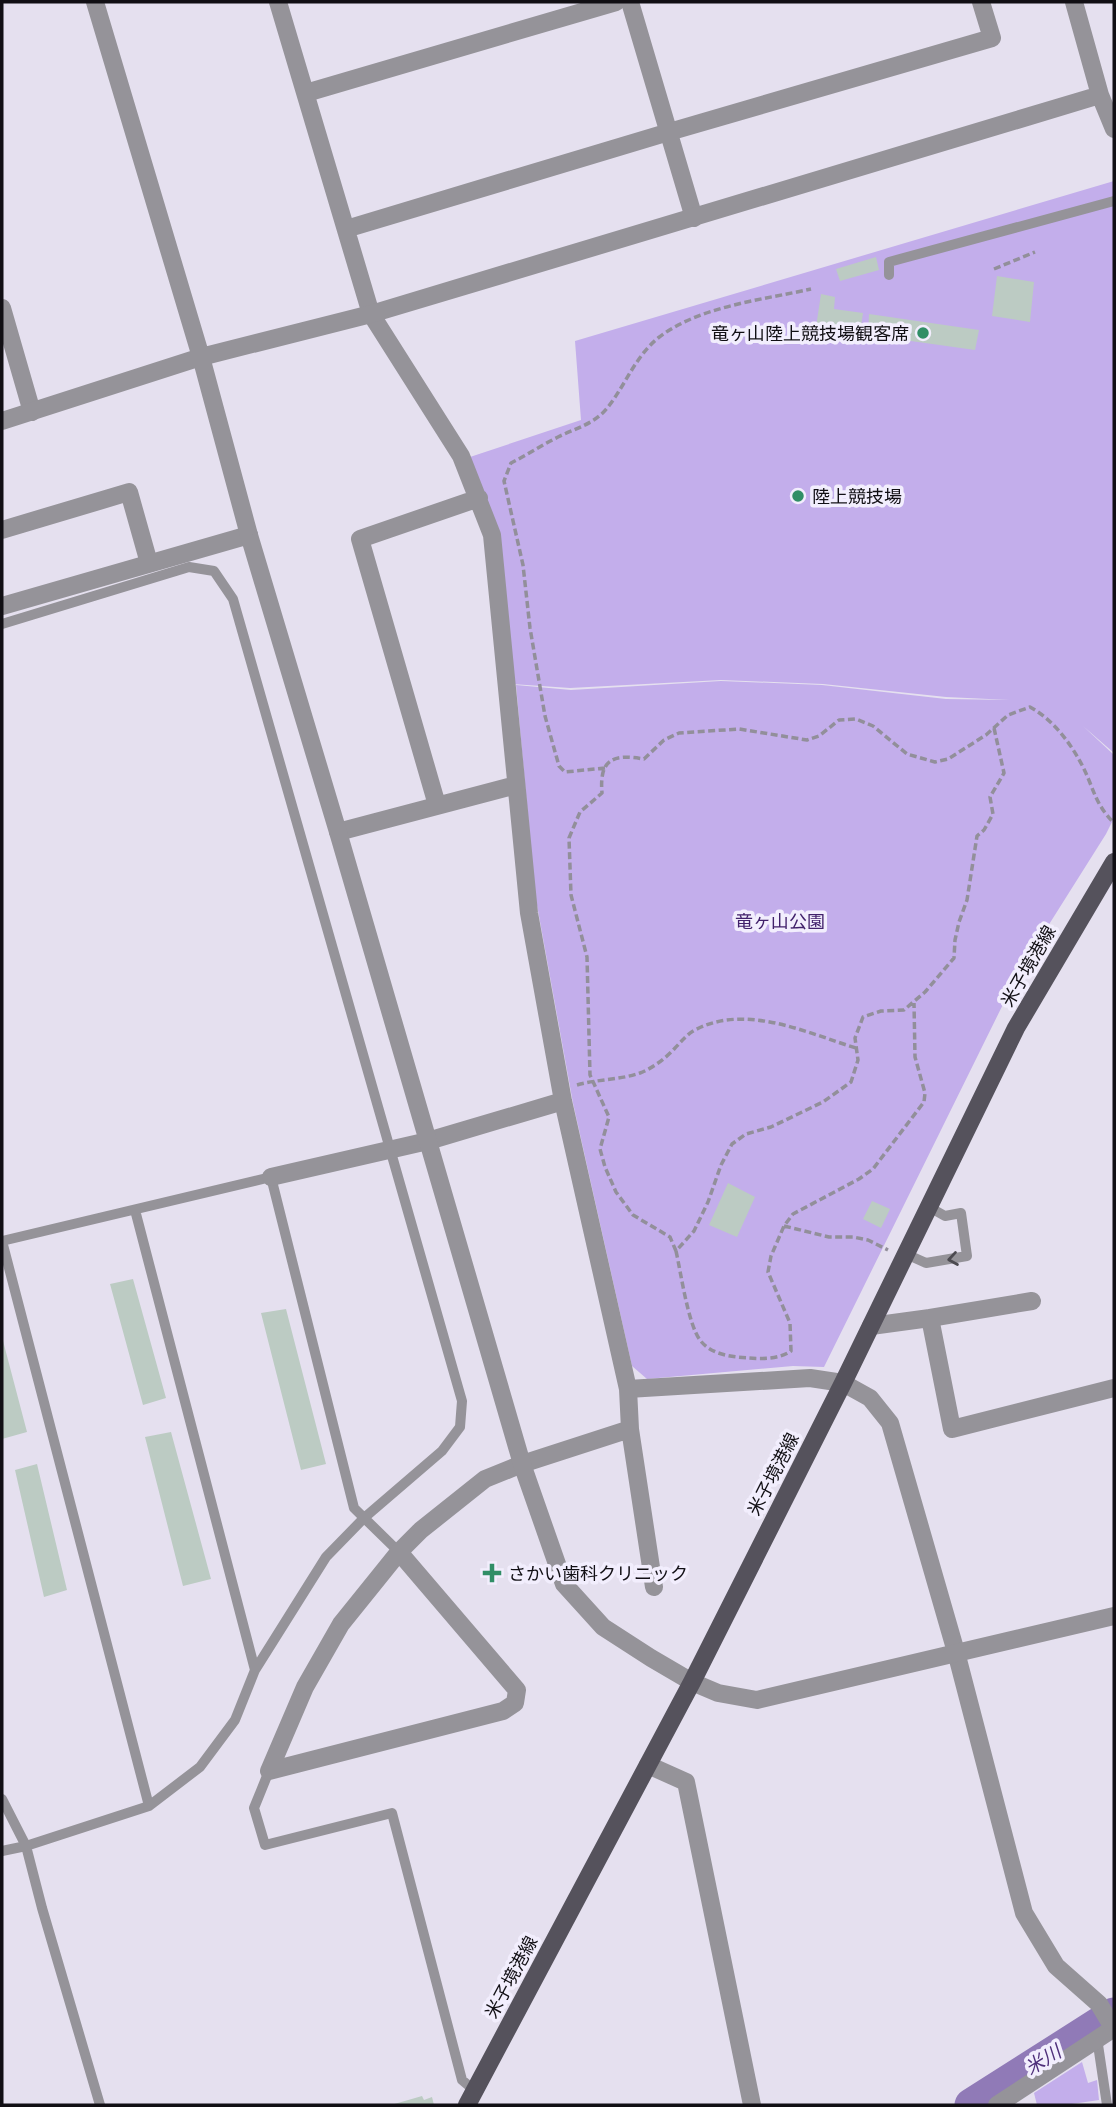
<svg xmlns="http://www.w3.org/2000/svg" width="1116" height="2107" font-family="'Roboto Condensed','Noto Sans JP',sans-serif">
<style>
.green{fill:#c3aeeb}
.lines{fill:none;stroke-linecap:round;stroke-linejoin:round}
.river{stroke:#907ab7;stroke-width:33}
.building{fill:#bccbc3}
.path{stroke:#928f9a;stroke-width:3.5;stroke-dasharray:7 3.5;stroke-linecap:butt}
.service{stroke:#959399;stroke-width:10}
.minor{stroke:#959399;stroke-width:18}
.tertiary{stroke:#959399;stroke-width:18}
.primary{stroke:#55525c;stroke-width:18}
.oneway{stroke:#4c4a50}
.poi-dot{fill:#308e66;stroke:#f2eefd;stroke-width:2.5}
.labels{text-anchor:middle;dominant-baseline:central;stroke-width:7;stroke-linejoin:round;paint-order:stroke}
.poi-label{font-size:18px;fill:#110f14;stroke:#f2eefd;text-anchor:start}
.park-label{font-size:18px;fill:#41216b;stroke:#f2eefd}
.street-label{font-size:18px;fill:#110f14;stroke:#f2eefd}
.water-label{font-size:19px;font-style:italic;fill:#4f307b;stroke:#f2eefd}
</style>
<rect width="100%" height="100%" fill="#e5e0ef"/>
<path class="green" d="M1114,181v572l-31,-27 31,29v63l-8,16 -87,138 -195,395 -31,-1 -146,13 -15,-13 -59,-263 -38,-209 -19,-209 55,5 150,-9 101,4 124,14 64,1 -64,-3 -123,-13 -102,-4 -151,8 -58,-4 -15,-149 -30,-77 114,-38 -6,-79z
M1082,2062l6,21 9,-3 2,20 -34,5h-28l-3,-12z"/>
<g class="lines">
<path class="river" d="M971,2105l143,-91"/>
</g>
<path class="building" d="M876,257l3,13 -39,11 -4,-12z
M997,276l37,6 -4,40 -38,-6z
M821,294l14,3 -1,12 29,4 -3,20 -44,-6z
M869,314l110,16 -4,20 -107,-15z
M728,1183l27,14 -18,40 -28,-12z
M872,1201l18,8 -9,19 -18,-9z
M133,1279l33,119 -23,7 -33,-121z
M286,1309l40,155 -25,6 -40,-157z
M2,1337l25,95 -25,7z
M171,1432l40,147 -28,7 -38,-149z
M37,1464l30,126 -23,7 -29,-127z
M422,2096l2,4 8,-3 2,8h-43z"/>
<g class="lines">
<path class="path" d="M994,269l41,-17
M994,728l10,45 -14,24 3,17 -9,16 -7,6 -10,64 -8,22 -4,18 -1,18 -29,34 -21,18 -23,1 -18,6 -8,21 3,22 -7,22 -28,20 -52,25 -25,7 -14,10 -11,21 -13,37 -14,29 -18,20 -6,-14 -37,-22 -17,-23 -11,-25 -5,-18 9,-32 -19,-42 -3,-118 -16,-62 -2,-57 11,-26 22,-19c-3,-35 12,-39 42,-34l20,-19 15,-7 60,-4 68,11 12,-4 20,-16 17,-1 17,7 34,28 28,8 13,-3 38,-24 22,-20 22,-8c22,12 40,35 52,58 12,23 12,38 32,58
M605,768l-40,4 -6,-6 -14,-50 -15,-88 -7,-63 -19,-84 7,-18c16,-8 31,-18 47,-26 18,-9 37,-13 50,-30 18,-23 27,-50 50,-69 41,-32 104,-38 153,-49
M577,1085c21,-6 43,-5 63,-12 13,-5 26,-15 35,-25 7,-7 11,-13 20,-18 51,-27 112,3 161,18
M784,1226l45,11h24l15,3 20,10
M676,1251c5,22 12,73 24,89 11,15 32,17 49,18 14,1 31,1 42,-7l-1,-28 -22,-51 3,-16 13,-30 9,-12 66,-35 14,-10 51,-67 1,-9 -10,-36 -1,-54"/>
<path class="service" d="M889,275v-13l225,-61
M2,624l187,-57 25,4 19,28 229,802 -2,26 -18,24 -78,67 -38,39 -71,113 -20,50 -35,47 -51,39 -123,40 -24,5
M135,1210l120,460
M2,1241l269,-64 83,331 45,44
M2,1241l147,565
M906,1254l20,9 41,-7 -6,-43 -16,3 -16,-9
M269,1771l-15,37 11,37 127,-32 70,267 13,11
M2,1799l24,47 16,62 58,197
M1097,2038l10,67"/>
<path class="minor" d="M278,2l93,312 90,142 31,79 37,378 34,188 65,288 2,40 24,158
M630,2l64,216
M306,93l310,-91
M346,229l323,-97 323,-94 -11,-36
M2,308l30,104
M2,530l127,-38 20,71
M2,606l247,-71
M437,805l-77,-266 119,-41
M338,832l178,-47
M271,1177l157,-36 135,-40
M930,1318l102,-17
M871,1326l59,-8 22,111 162,-41
M628,1389l182,-11 33,5 27,15 20,25 66,229 68,261 32,53 43,38 15,25
M399,1552l118,138 -2,13 -12,8 -234,60 36,-84 36,-63 58,-72 22,-22 64,-51 37,-15 108,-35
M648,1765l38,17 66,323
M997,2105l117,-77"/>
<path class="tertiary" d="M95,2l106,355 48,178 89,297 184,632 42,120 39,43 48,31 41,24 26,11 39,7 357,-84
M1074,2l26,93 14,34
M2,421l199,-64 170,-43 729,-219"/>
<path class="primary" d="M467,2105l225,-423 151,-299 173,-355 98,-166"/>
</g>
<defs><path id="oneway-chevron" d="M-2-3.5L2.5 0L-2 3.5" fill="none" stroke-width="1.6" stroke-linecap="round" stroke-linejoin="round" transform="scale(1.75)"/></defs>
<use class="oneway" href="#oneway-chevron" transform="translate(953 1259) rotate(171)"/>
<g class="poi-dot">
<circle cx="923" cy="333" r="7"/>
<circle cx="798" cy="496" r="7"/>
<path d="M488.5 1562.5h7v7h7v7h-7v7h-7v-7h-7v-7h7z"/>
</g>
<g class="labels">
<g class="poi-label">
<text x="909" y="333" text-anchor="end">竜ヶ山陸上競技場観客席</text>
<text x="812" y="496">陸上競技場</text>
<text x="508" y="1573">さかい歯科クリニック</text>
</g>
<g class="park-label">
<text x="780" y="921">竜ヶ山公園</text>
</g>
<g class="street-label">
<text transform="translate(1028 966) rotate(-60)">米子境港線</text>
<text transform="translate(773 1474) rotate(-63)">米子境港線</text>
<text transform="translate(511 1977) rotate(-62)">米子境港線</text>
</g>
<g class="water-label">
<text transform="translate(1043 2060) rotate(-32)">米川</text>
</g>
</g>
<rect width="1116" height="2107" fill="none" stroke="#110f14" stroke-width="7"/>
</svg>
